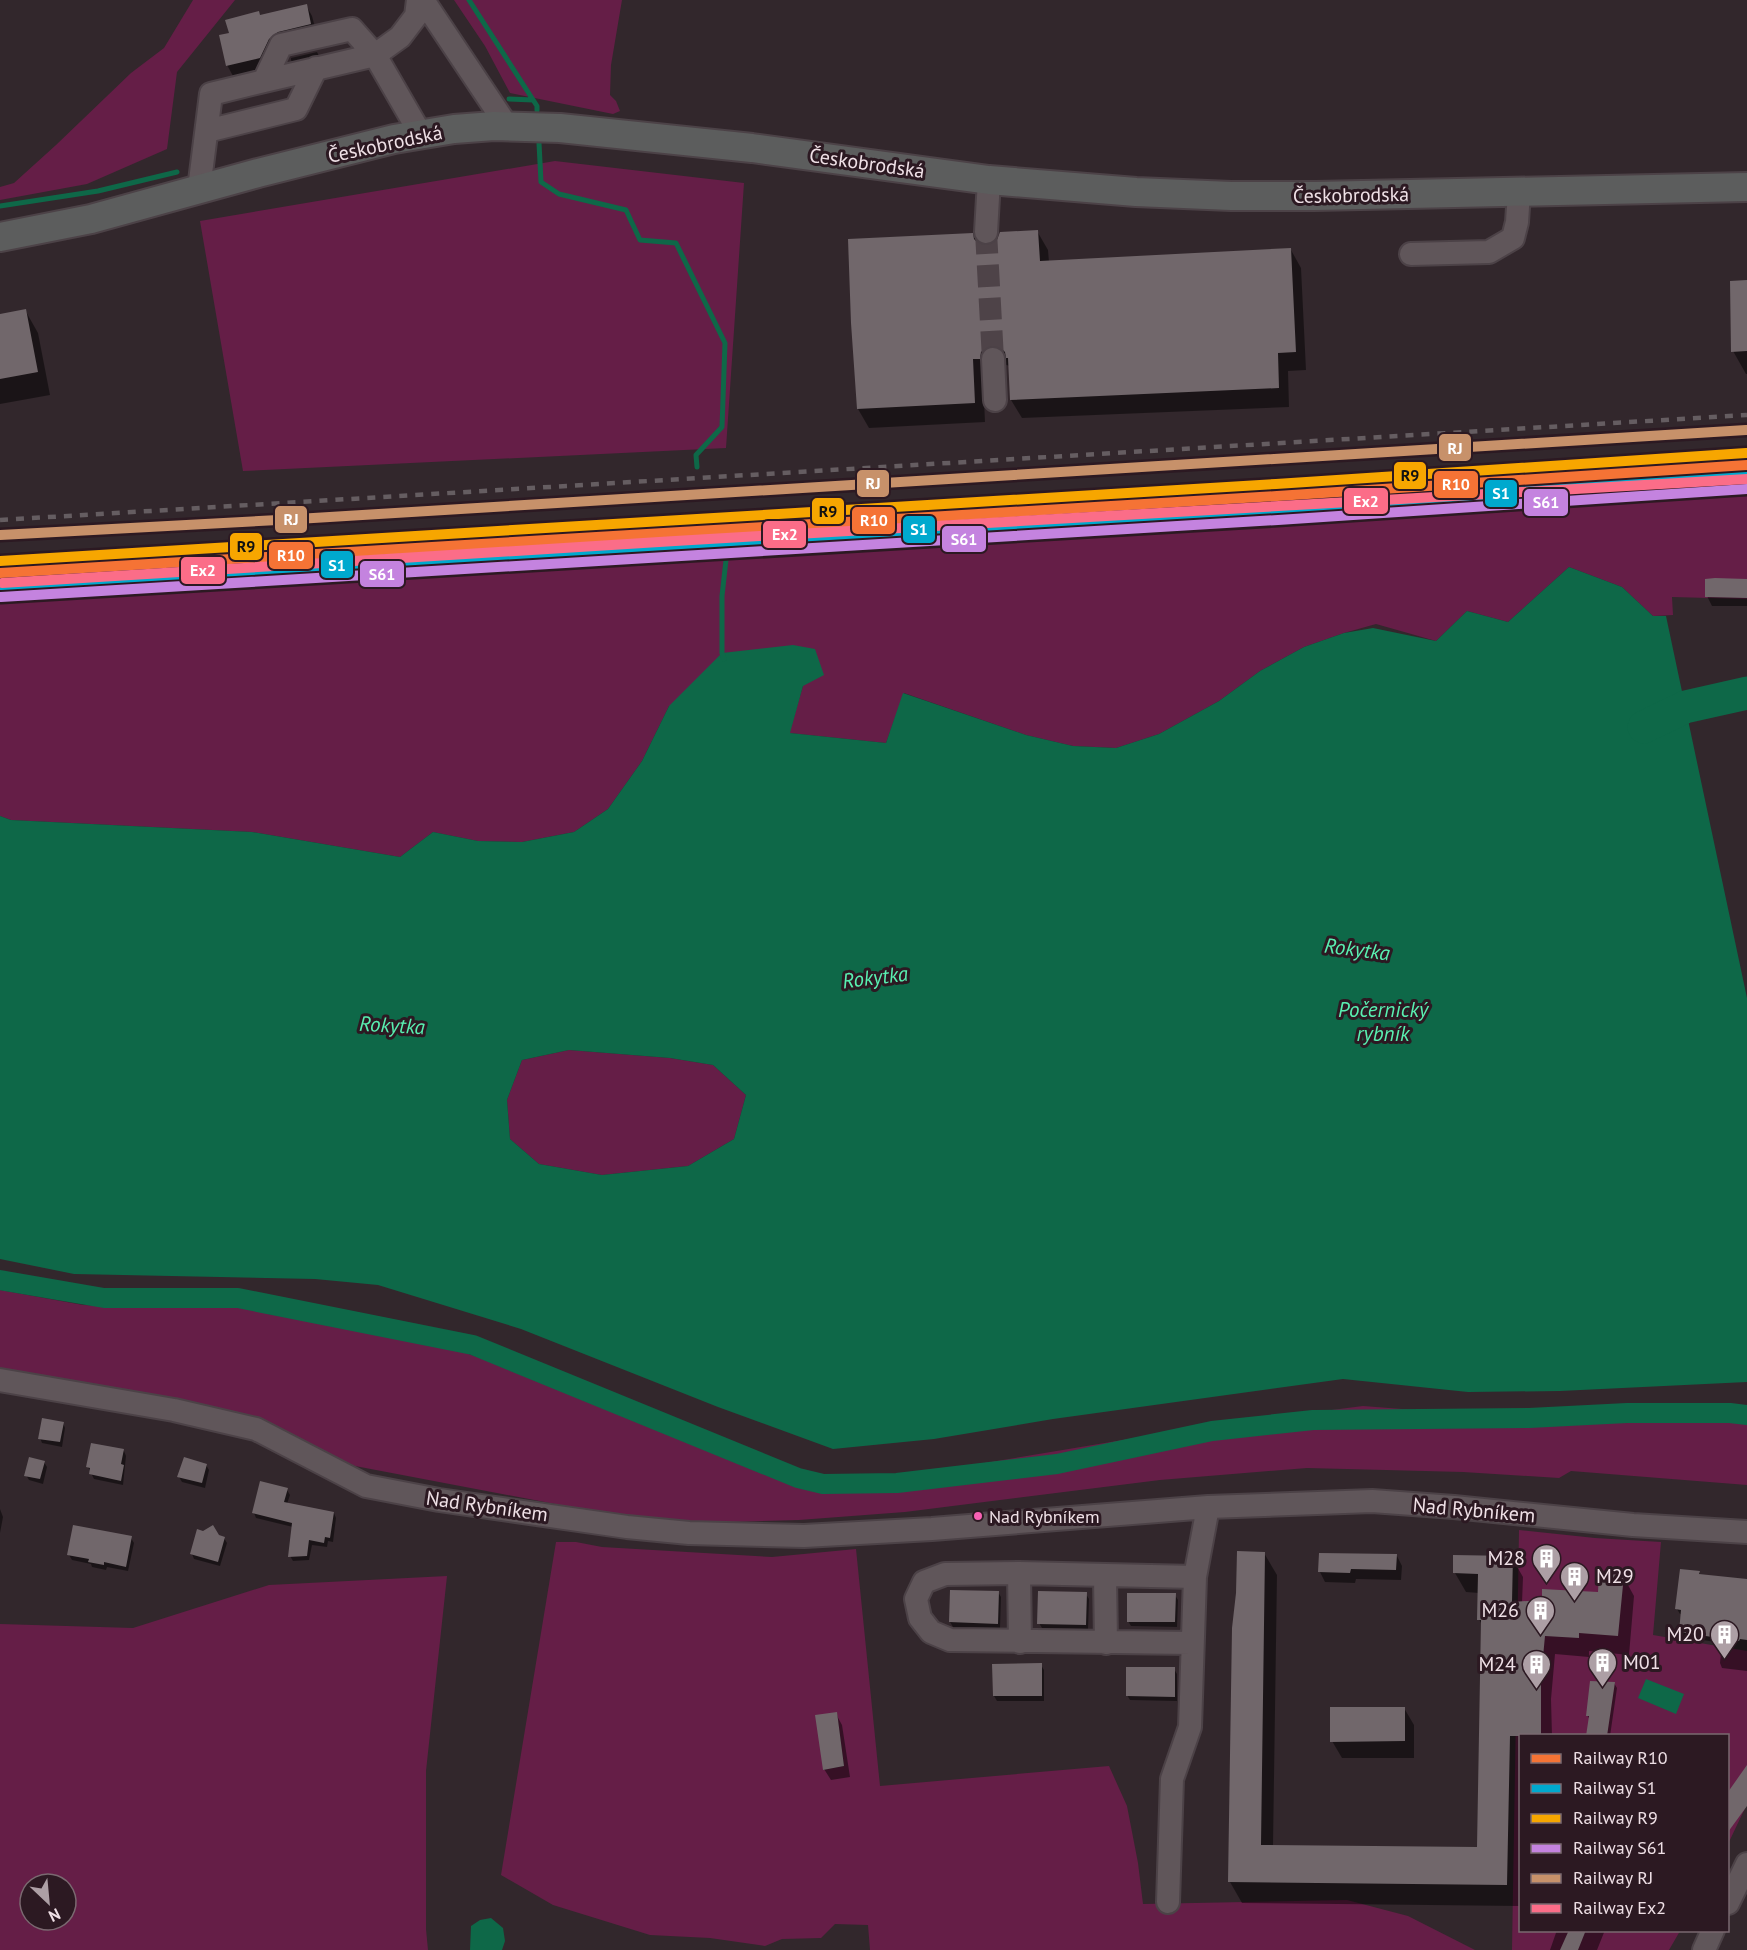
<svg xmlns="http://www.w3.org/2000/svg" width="1747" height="1950" font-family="'PT Sans',sans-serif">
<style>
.green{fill:#651e47;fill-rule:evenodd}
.water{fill:#0e6848;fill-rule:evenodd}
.shadow{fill:#0007}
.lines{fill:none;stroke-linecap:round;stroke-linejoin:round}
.stream{stroke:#0e6848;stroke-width:5}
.canal{stroke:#0e6848;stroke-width:20}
.river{stroke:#0e6848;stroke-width:33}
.building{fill:#71676b}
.minor-tunnel{stroke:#4e4348;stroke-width:22;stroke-dasharray:22 11;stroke-linecap:butt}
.minor-casing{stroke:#4c4247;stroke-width:26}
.major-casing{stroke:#4c4247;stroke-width:32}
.minor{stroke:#60565a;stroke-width:22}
.major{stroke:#5c5d5d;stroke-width:28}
.rail{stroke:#655d61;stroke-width:4.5;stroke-dasharray:8 8;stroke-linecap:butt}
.rail-1-casing{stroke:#2c1922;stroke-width:15}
.rail-2-casing{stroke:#2c1922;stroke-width:15}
.rail-3-casing{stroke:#2c1922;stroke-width:15}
.rail-4-casing{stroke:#2c1922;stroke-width:15}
.rail-5-casing{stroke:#2c1922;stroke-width:15}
.rail-6-casing{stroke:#2c1922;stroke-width:15}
.rail-1{stroke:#f57335;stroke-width:10}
.rail-2{stroke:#00a9ce;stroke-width:10}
.rail-3{stroke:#f7a600;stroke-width:10}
.rail-4{stroke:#c483df;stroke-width:10}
.rail-5{stroke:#c7916a;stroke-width:10}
.rail-6{stroke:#fb6d88;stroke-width:10}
.bus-dot{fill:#f860b3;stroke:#2c1922;stroke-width:2}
.labels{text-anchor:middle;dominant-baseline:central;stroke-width:6;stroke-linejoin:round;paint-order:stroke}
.bus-label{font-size:18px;fill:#efe0e6;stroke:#2c1922;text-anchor:start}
.street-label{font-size:20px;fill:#efe0e6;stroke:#2c1922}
.poi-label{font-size:20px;fill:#efe0e6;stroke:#2c1922;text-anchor:end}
.water-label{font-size:21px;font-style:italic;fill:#59f0b1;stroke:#2c1922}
.line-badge{stroke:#2c1922;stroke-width:2}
.badge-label{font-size:16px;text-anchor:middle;font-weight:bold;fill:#fff}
.pale-badge-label{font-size:16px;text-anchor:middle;font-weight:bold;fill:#111}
</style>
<rect width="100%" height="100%" fill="#32272c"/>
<path class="green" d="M193,0h42l-58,72 -10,77 -80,35 -87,16v-13l14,-4 42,-38 75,-72 33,-25z
M454,0h168l-11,65 -1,30 6,6 4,10 -7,3 -103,-21 -25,-47z
M555,161l189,22 -18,265 -483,23 -43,-250z
M1747,480v119l-75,-2 1,18 -20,1 -31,-29 -53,-20 -61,55 -41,-11 -31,30 -60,-17 -32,9 -40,14 -44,24 -41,30 -60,33 -43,14 -43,-2 -47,-11 -122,-42 -18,50 -97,-10 14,-47 -134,20 -27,55 -34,48 -34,23 -52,10 -44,-1 -45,-9 -33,25 -148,-25 -241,-12 -11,-4v-229l1659,-98 10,-4z
M569,1050l101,8 43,7 33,30 -12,44 -46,27 -86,9 -63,-11 -29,-25 -3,-39 15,-40z
M0,1290l83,15 59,2h62l34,-9 30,16 127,18 27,6 210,72 132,53 58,16 78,-2 319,-53 144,-18 209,16 175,1v62l-176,-14 -12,7 -96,-6 -156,-4 -147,12 -255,32 -106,8 -139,4 -305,-58 -25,-11 -225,-67 -105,-20z
M1519,1530l76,8 66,4 -8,93 94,16v153l-19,40v-108h-208v194l160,1 -11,19h-157z
M556,1542h20l26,5 170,10 84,-8 24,237 229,-20 18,40 11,57 5,41 204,-4 61,16 67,34h-605l-2,-25 -33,-1 -14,14 -39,1 -17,7 -55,-8 -60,-3 -97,-30 -52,-30zM837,1713l7,53 -21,4z
M447,1576l-21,195v158l2,21h-428v-326l133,4 136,-43zM30,1884h36v36h-36z"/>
<path class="water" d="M1569,567l53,20 31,29h13l81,382v384l-187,9 -92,1 -125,-13 -290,40 -119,20 -101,10 -115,-42 -197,-78 -143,-44 -63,-6 -241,-5 -74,-15v-443l11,4 241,12 148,25 33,-25 45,9 44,1 52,-10 34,-23 34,-48 27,-55 53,-53 71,-8 22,4 9,26 -21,11 -13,47 96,10 17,-50 123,42 47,11 43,2 43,-14 60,-33 41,-30 44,-24 40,-14 29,-5 63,13 31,-30 41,11zM569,1050l101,8 43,7 33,30 -12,44 -46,27 -86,9 -63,-11 -29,-25 -3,-39 15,-40z
M1646,1679l38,15 -8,20 -38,-16z
M491,1918l12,10 2,13 -3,9h-32l1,-24 9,-6z"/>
<path class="shadow" d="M306,5l6,11 5,19 -51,33 -33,8 -6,-11 4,-31 29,-17z
M317,52l3,6 -27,6 -2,-4v-2z
M1037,231l11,19 1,12 242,-12 10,18 5,102 -18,1 1,36 -267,11 -11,-18 -1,-34 -7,-2 -20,14 2,44 -116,6 -11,-19 114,-175 6,10 8,3z
M1747,282v92h-1l-13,-23z
M25,310l13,23 12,62 -50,9v-89z
M1747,581v25h-35l-5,-10z
M63,1423l2,5 -3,19 -20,-4 -2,-5z
M124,1451l2,5 -3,29 -29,-6 -6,-12z
M44,1462l3,5 -4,17 -14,-4 -3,-5z
M206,1465l3,5 -4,18 -23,-6 -3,-5z
M287,1490l3,5 -3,9 47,9 2,5 -3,24 -5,-1 -1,6 -15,-2 -3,15 -16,1 -3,-5 3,-29 -37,-9 -2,-5z
M0,1509l3,8 -3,16z
M218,1537l6,1 3,5 -7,23 -26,-7 -2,-5z
M131,1538l3,5 -6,28 -21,-4 -1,3 -14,-3 -1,-3 -19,-4 -3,-5z
M1264,1553l13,22 -4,271 206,3 3,-224 -3,-6v-26l-13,-1 -11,-19 57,-15 11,19 -1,26 77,-9 24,-18 11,20 -5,59 -40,-4v6l-34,-3 -4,45 1,37h-32l-1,170 -277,-3 -12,-21z
M1397,1556l5,10 -1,14 -45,-1 -1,4 -30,-1 -5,-10z
M1699,1572l1,3 47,5v91l-25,-3 -2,-5 2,-20 -39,-6 -3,-5 2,-18h-2l-3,-5z
M998,1592l3,5 -1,31 -47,-1 -3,-5z
M1086,1594l3,5 -1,30 -46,-1 -3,-5z
M1175,1595l3,5 -1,27 -46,-1 -3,-5z
M1041,1665l3,5v31h-47l-3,-5z
M1174,1669l3,5v27l-47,-1 -3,-5z
M1614,1683l3,5 -7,48 -22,-1 2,-15 -3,-5z
M1404,1708l10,17v33h-72l-10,-17z
M836,1714l6,11 8,52 -19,3 -7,-11z
M1557,1930h48l-8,20h-47z"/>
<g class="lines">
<path class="stream" d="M469,0l68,106v4
M509,99l24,1
M539,143l2,39 18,12 67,16 14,30 36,3 49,100 -3,84 -26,28 1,12
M0,206l98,-15 79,-19
M724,659l-2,-6v-57l6,-54"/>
<path class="canal" d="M0,1280l104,18h134l235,47 325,133 25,6 74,-1 160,-19 155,-33 101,-11 216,-2 98,-5h103l17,2"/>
<path class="river" d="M1644,727l41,-20 62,-14"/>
</g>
<path class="building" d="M307,4l4,20 -33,8 -9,7 -9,19 -34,8 -7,-31 10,-2 -4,-13 34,-9 1,4z
M1038,230l2,31 251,-13 5,104 -18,1 1,35 -269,12 -2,-42h-2l-1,-6 -5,-5 -8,-1 -6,1 -5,5 -1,7h-7l2,44 -118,6 -6,-86 -3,-84 125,-6 1,6 4,4 8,2 6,-1 5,-4 3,-8z
M1747,280v71l-16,1 -1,-71z
M26,309l12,63 -38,7v-65z
M1715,578l32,1v19l-42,-1v-18z
M42,1418l22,4 -4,20 -22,-3z
M91,1443l33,6 -3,15 3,1 -3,16 -32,-7 1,-6 -4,-1z
M29,1457l16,4 -5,18 -16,-3z
M184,1457l23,7 -5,19 -25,-6z
M260,1481l28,7 -4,14 50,10 -4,26 -5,-1 -1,6 -15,-3 -2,16 -19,1 4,-34 -40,-10z
M73,1525l59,11 -6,31 -22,-5v3l-16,-3 1,-3 -22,-4z
M213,1525l6,10 6,2 -7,25 -28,-8 7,-25 6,2z
M1237,1551l28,1 -4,293 216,2 4,-227h-4l1,-46 -25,-1v-18l60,1 -1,46 30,-2v-11l56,3 1,-19 25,2 -6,61 -39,-3v5l-34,-2 -4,42v58h-31l-3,149 -279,-3 4,-254 4,-35z
M1319,1553l78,1 -1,16 -45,-1 -1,4 -32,-1z
M1680,1569l20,2 -1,3 48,5v61l-7,-1 -1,2 -60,-9 2,-22 -6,-1z
M950,1590l49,1 -1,33 -49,-2z
M1038,1591l49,1 -1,33 -49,-1z
M1127,1593h49l-1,29h-48z
M1042,1663v33h-49l-1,-32z
M1126,1667h49v30l-49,-1z
M1590,1681l25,1 -8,54h-21l3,-20h-3z
M1330,1707h75v34l-75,1z
M837,1712l7,54 -21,4 -8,-55z
M1747,1765v41l-19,26v-40z
M1569,1930h17l-8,20h-18z"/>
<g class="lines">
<path class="minor-tunnel" d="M986,232l7,127"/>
<defs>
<path id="minor" d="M423,0l84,126
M264,81l111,-26 25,-18 16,-21 2,-16
M207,131l89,-22 20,-41
M199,189l12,-95 53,-13 17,-36 71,-16 23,26 45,78
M986,232l3,-52
M1411,254l78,-2 24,-14 4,-16 2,-30
M993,359l2,41
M0,1380l174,30 82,19 110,57 73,14 188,27 62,6 115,3 128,-7 276,-22 164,-6 82,6 179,18 114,7
M1019,1573l1,69
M1105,1576l1,67
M1191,1643l-241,-3 -19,-8 -11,-14 -4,-19 8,-17 21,-8 74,-1 176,4
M1168,1902l4,-123 18,-52 5,-150 13,-70
M1728,1903l19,-39
M1704,1950l9,-20"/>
<path id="major" d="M0,237l91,-18 167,-46 136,-34 60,-10 40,-3 66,2 192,20 237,32 147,12 95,4h84l432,-9"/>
</defs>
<use href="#minor" class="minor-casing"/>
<use href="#major" class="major-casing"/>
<use href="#minor" class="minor"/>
<use href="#major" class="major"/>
<path class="rail" d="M0,520l1747,-105
M0,533l1747,-107"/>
<defs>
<path id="rail-1" d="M0,573l1277,-77 470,-31"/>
<path id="rail-2" d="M1,585l1277,-77 469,-31"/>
<path id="rail-3" d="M0,561l1276,-77 470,-31"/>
<path id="rail-4" d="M1,597l1277,-77 469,-31"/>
<path id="rail-5" d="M0,535l297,-16 1449,-89"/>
<path id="rail-6" d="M2,583l673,-42 1072,-62"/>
</defs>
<use href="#rail-1" class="rail-1-casing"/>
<use href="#rail-2" class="rail-2-casing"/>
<use href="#rail-3" class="rail-3-casing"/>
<use href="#rail-4" class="rail-4-casing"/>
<use href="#rail-5" class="rail-5-casing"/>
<use href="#rail-6" class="rail-6-casing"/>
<use href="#rail-1" class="rail-1"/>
<use href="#rail-2" class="rail-2"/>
<use href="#rail-3" class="rail-3"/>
<use href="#rail-4" class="rail-4"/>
<use href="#rail-5" class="rail-5"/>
<use href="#rail-6" class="rail-6"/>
</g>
<defs>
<symbol id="building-pin" viewBox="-11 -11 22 30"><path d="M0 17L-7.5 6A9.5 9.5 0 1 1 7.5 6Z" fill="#ad9fa5" stroke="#2c1922"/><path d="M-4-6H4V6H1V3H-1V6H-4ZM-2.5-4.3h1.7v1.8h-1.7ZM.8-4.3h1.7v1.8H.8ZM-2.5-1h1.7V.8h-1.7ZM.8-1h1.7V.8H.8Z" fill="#fff"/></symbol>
</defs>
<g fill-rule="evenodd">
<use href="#building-pin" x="1530" y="1542" width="33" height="45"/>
<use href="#building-pin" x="1558" y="1560" width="33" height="45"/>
<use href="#building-pin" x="1524" y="1594" width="33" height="45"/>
<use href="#building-pin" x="1708" y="1618" width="33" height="45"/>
<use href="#building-pin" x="1586" y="1646" width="33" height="45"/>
<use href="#building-pin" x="1520" y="1648" width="33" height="45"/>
</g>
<circle class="bus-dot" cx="978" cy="1516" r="5"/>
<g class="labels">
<g class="bus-label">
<text x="989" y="1516">Nad Rybníkem</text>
</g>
<g class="street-label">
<text transform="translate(385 144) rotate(-12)">Českobrodská</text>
<text transform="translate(867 163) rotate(8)">Českobrodská</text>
<text transform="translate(1351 195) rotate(-1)">Českobrodská</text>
<text transform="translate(487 1506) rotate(8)">Nad Rybníkem</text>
<text transform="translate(1474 1510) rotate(5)">Nad Rybníkem</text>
</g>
<g class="poi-label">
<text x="1525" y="1558">M28</text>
<text x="1596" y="1576" text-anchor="start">M29</text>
<text x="1519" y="1610">M26</text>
<text x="1704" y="1634">M20</text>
<text x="1623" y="1662" text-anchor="start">M01</text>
<text x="1516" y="1664">M24</text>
</g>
<g class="water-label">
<text transform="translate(1357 949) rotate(7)">Rokytka</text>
<text transform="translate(875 977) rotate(-7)">Rokytka</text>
<text x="1383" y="1009">Počernický<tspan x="1383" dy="24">rybník</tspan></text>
<text transform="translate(392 1025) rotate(3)">Rokytka</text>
</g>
</g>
<g class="line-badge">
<rect x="1438" y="433" width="34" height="29" rx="6" fill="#c7916a"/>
<rect x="1393" y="461" width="34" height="29" rx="6" fill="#f7a600"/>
<rect x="856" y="469" width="34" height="29" rx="6" fill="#c7916a"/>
<rect x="1433" y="470" width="46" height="29" rx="6" fill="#f57335"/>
<rect x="1484" y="479" width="34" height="29" rx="6" fill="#00a9ce"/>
<rect x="1343" y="487" width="46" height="28" rx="6" fill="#fb6d88"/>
<rect x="1523" y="488" width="46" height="29" rx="6" fill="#c483df"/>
<rect x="811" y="497" width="34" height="28" rx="6" fill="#f7a600"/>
<rect x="274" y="505" width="34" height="29" rx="6" fill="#c7916a"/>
<rect x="851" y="506" width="45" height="29" rx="6" fill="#f57335"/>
<rect x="902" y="515" width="34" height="29" rx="6" fill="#00a9ce"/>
<rect x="762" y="520" width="45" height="29" rx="6" fill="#fb6d88"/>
<rect x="941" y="525" width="46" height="28" rx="6" fill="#c483df"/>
<rect x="229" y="532" width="34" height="29" rx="6" fill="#f7a600"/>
<rect x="268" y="541" width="46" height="29" rx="6" fill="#f57335"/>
<rect x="320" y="550" width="34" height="29" rx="6" fill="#00a9ce"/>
<rect x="180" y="556" width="46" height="29" rx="6" fill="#fb6d88"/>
<rect x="359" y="560" width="46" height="28" rx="6" fill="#c483df"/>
</g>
<g class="badge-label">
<text x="1455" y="454">RJ</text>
<text x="873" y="489">RJ</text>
<text x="1456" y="490">R10</text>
<text x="1501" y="499">S1</text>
<text x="1366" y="507">Ex2</text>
<text x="1546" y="508">S61</text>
<text x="291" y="525">RJ</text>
<text x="874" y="526">R10</text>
<text x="919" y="535">S1</text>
<text x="785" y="540">Ex2</text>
<text x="964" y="545">S61</text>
<text x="291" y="561">R10</text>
<text x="337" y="571">S1</text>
<text x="203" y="576">Ex2</text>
<text x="382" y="580">S61</text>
</g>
<g class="pale-badge-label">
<text x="1410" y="481">R9</text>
<text x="828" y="517">R9</text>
<text x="246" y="552">R9</text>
</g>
<rect x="1519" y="1734" width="210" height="198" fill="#2c1922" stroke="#7a6970" stroke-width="1.5"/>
<rect x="1531" y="1754" width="30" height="9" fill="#f57335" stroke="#7a6970" stroke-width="1.5"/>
<text x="1573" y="1764" font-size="18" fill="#efe0e6">Railway R10</text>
<rect x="1531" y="1784" width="30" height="9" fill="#00a9ce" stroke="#7a6970" stroke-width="1.5"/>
<text x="1573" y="1794" font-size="18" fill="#efe0e6">Railway S1</text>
<rect x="1531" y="1814" width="30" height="9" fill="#f7a600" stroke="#7a6970" stroke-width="1.5"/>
<text x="1573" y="1824" font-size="18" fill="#efe0e6">Railway R9</text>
<rect x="1531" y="1844" width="30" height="9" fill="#c483df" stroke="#7a6970" stroke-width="1.5"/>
<text x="1573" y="1854" font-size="18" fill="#efe0e6">Railway S61</text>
<rect x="1531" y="1874" width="30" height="9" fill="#c7916a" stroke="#7a6970" stroke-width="1.5"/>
<text x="1573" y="1884" font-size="18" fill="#efe0e6">Railway RJ</text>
<rect x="1531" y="1904" width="30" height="9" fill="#fb6d88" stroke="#7a6970" stroke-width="1.5"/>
<text x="1573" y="1914" font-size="18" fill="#efe0e6">Railway Ex2</text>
<g transform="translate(48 1902) rotate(154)"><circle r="28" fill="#2c1922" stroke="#7a6970" stroke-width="1.5"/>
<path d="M0-4.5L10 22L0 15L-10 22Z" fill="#ad9fa5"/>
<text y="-9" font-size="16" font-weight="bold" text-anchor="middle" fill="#efe0e6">N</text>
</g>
</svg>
